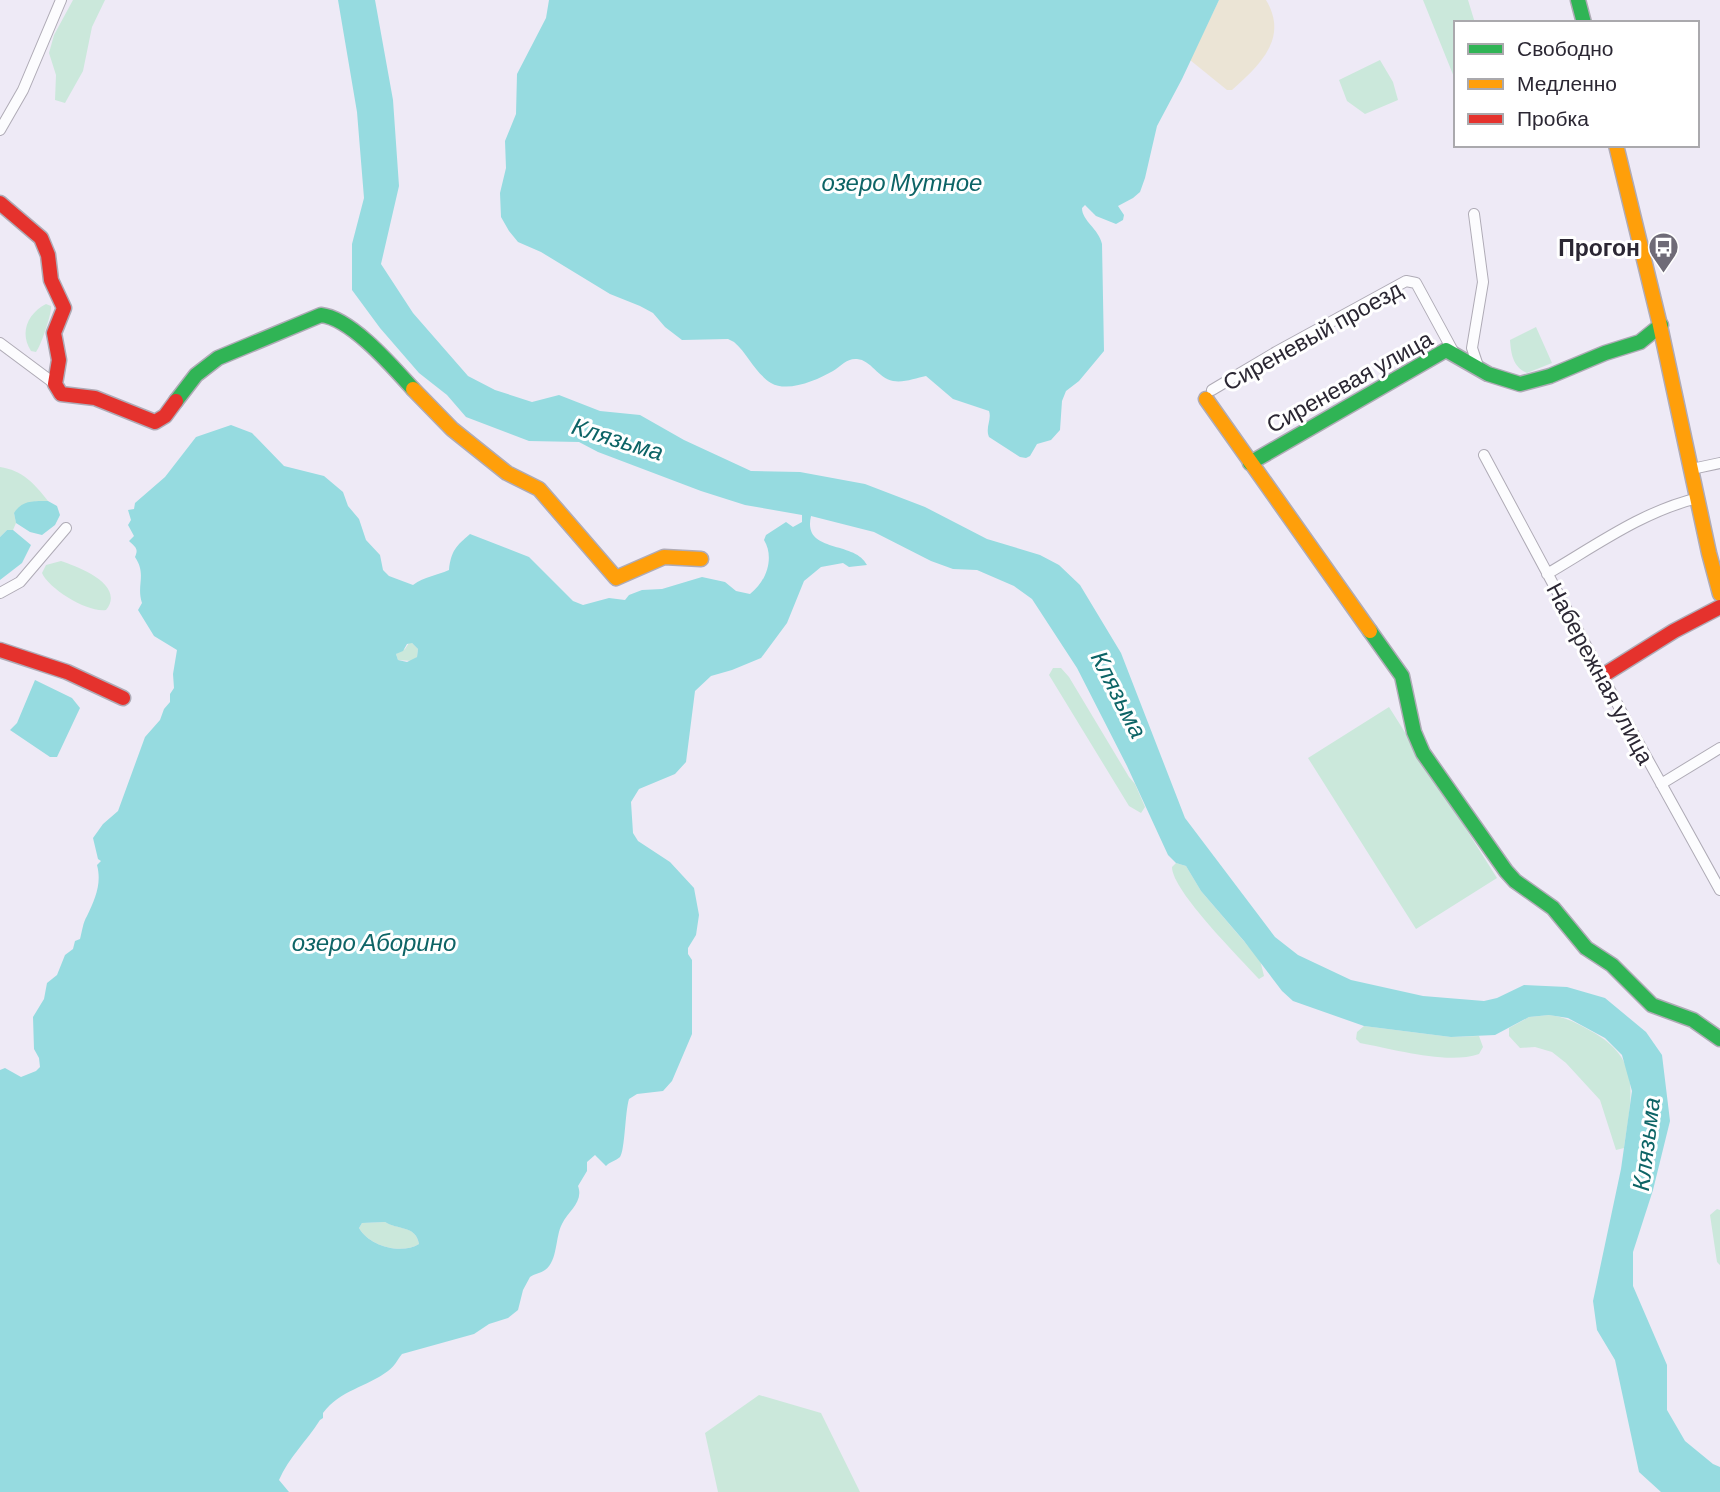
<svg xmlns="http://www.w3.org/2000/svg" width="1720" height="1492" font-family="Barlow,sans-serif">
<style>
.green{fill:#cbe8db}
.sand{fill:#ebe4d5}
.water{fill:#96dbe0;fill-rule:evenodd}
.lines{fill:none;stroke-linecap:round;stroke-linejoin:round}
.street-casing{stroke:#afabb6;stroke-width:12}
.fast-casing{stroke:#afabb6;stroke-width:17}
.slow-casing{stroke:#afabb6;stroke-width:17}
.jam-casing{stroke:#afabb6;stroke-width:17}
.street{stroke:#fcfcfe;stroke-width:10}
.fast{stroke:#30b455;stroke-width:14}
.slow{stroke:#ff9f0a;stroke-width:14}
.jam{stroke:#e5322d;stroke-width:14}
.labels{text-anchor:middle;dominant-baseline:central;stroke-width:6;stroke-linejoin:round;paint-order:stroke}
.poi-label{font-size:23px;font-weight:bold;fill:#2b2733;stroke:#fff;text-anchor:end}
.street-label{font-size:23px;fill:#2b2733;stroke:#fff}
.water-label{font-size:24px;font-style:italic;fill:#0d6466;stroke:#fff}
</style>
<rect width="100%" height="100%" fill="#eeeaf6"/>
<path class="green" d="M73,0h32l-13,27 -9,44 -18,32 -10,-3 1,-25 -7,-22 5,-18z
M1423,0h45l7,23h-19v59z
M1380,60l13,22 5,18 -33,14 -18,-13 -8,-21z
M46,304l5,2c1,7 -10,40 -15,46l-5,-1c-12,-18 -3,-38 15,-47z
M1536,327l16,36 -25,10c-14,-6 -16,-19 -17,-33z
M0,467c22,3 35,17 48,34h-12l-22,12 2,10 -3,7h-6l-7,7z
M61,561c18,6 65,24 45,49 -18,3 -57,-21 -64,-37l4,-8z
M409,643h3l6,6 -1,8 -5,4 -14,-1 -2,-6 9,-5z
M1053,668h8l8,9 60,100 6,7 10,23 -4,6 -12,-7 -80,-131z
M1389,707l108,171 -81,51 -108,-171z
M1176,863l10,3 15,25 59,69 4,16 -5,3c-18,-20 -87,-88 -87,-112z
M1549,1015c16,2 26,7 40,15 55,29 42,66 35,118l-8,2 -16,-50 -34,-37 -14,-11 -17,-5 -15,1 -11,-12v-8l20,-11z
M1364,1026l87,11 28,-1 4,11 -4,7c-32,11 -85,-5 -119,-11l-4,-4 1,-7z
M1717,1209l3,1v55l-3,-3 -7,-47z
M385,1222c13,8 31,3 34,22 -18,11 -50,2 -60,-16l3,-5z
M759,1395l62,18 39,79h-142l-13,-59z"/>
<path class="sand" d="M1219,0h47c23,38 -6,65 -34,90h-5l-37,-30z"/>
<path class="water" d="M338,0h37l18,100 6,86 -18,78 32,49 55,63 27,14 37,12 27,-7 41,16 40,4 44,25 67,31 49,1 65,12 60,23 62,32 53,16 19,10 21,20 41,68 64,165 90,119 23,18 53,25 72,16 61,5 13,-3 27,-13 43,2 38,11 41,34 16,23 8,66 -17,69 -20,62v34l34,79v45l18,31 28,23 7,3v25h-59l-22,-20 -24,-112 -18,-30 -4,-29 28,-132 11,-78 -10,-36 -17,-17 -37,-20 -19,-3 -20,2 -34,18 -44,2 -87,-11 -71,-25 -11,-10 -38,-50 -43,-50 -15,-25 -10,-3 -8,-8 -41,-89 -50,-98 -45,-69 -18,-13 -37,-16 -24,-1 -22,-8 -57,-29 -63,-16c-9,38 44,24 56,49l-18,2 -6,-4 -22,4 -17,14 -17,42 -26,35 -29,12 -21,6 -16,15 -9,71 -11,12 -36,15 -8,13 2,31 5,8 32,21 24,26 5,27 -3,20 -8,13v6l4,6v74l-20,47 -9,10 -26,3 -8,5c-4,13 -4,51 -9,58 -4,4 -11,5 -14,9l-11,-11 -8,7v9l-9,15c6,16 -10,25 -16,38 -7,13 -4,37 -17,46 -4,3 -11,4 -15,7l-7,13 -5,20 -10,8 -19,6 -15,10 -72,20c-5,6 -7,12 -14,17 -21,16 -48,19 -65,42v5l-3,2c-14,22 -31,37 -41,60l10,12h-289v-422l5,-2 16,9 15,-6 4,-4 -1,-9 -5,-9 -1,-32 11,-18 3,-16 10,-8 8,-20 8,-6 2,-8 5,-2c2,-7 3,-17 7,-23 8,-17 15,-32 10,-51l4,-4 -3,-2 -5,-21 10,-14 15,-13 27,-74 15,-17 4,-11 6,-7v-8l4,-6 -1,-14 4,-24 -23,-14 -16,-26 4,-7c-6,-18 5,-28 -7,-46 4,-9 0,-10 -6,-16l5,-5 -6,-11 3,-5 -3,-10 6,-1 1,-6 30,-26 31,-40 35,-12 21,8 32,33 40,10 19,16 5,14 11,13 7,21 14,15 3,15 6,6 24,9c12,-9 23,-9 36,-15 2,-19 7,-24 21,-36l59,23 44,44 10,4 26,-7 16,2 4,-5 13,-5 20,-1 40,-12 23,5 11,9 14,3c16,-12 25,-36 14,-54l2,-5 20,-13 7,5 9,-5v-7l-57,-10 -44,-14 -103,-39 -19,-10 -50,-1 -63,-24 -19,-22 -28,-22 -39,-45 -28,-38v-46l12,-46 -7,-86zM412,643l6,6 -1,8 -10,5 -9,-2 -2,-6 7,-3 4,-7zM385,1222c12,8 31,3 34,22 -18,11 -50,2 -60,-16l3,-5z
M549,0h670l-37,79 -25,47 -12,52 -5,14 -7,6 -15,8 6,9 -1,5 -7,4 -20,-8 -11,-11 -3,3c0,13 17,21 20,36l2,107 -25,30 -13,10 -4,10 -2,29 -9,10 -14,4 -7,12 -4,2 -6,-1 -31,-20c-4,-10 3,-17 0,-26l-36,-12 -27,-23c-10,2 -22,7 -33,5 -15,-3 -22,-21 -36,-22 -10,-1 -16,7 -24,12 -16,9 -45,22 -62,12 -16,-10 -23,-29 -37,-41l-6,-3 -46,1 -17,-13 -12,-14 -13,-7 -30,-12 -69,-42 -23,-10 -9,-11 -8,-14 -1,-24 6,-25 -1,-27 11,-27 1,-40 29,-56z
M48,501l9,5 3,9 -5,10 -13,10 -12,-3 -14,-9 -2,-10c8,-13 20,-12 34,-12z
M7,530h6l18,15 -9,18 -22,17v-43z
M35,680l37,18 8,10 -23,49h-7l-40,-27 7,-7z"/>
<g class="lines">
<defs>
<path id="street" d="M0,130l23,-40 38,-90
M1474,214l9,68 -11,66 7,21
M0,343l55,41
M1212,390l64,-38 130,-71 10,2 38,70
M1484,455l143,267 93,168
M1692,469l28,-6
M1547,574c48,-28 96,-63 151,-76
M0,593l20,-11 46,-54
M1661,784l59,-36"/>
<path id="fast" d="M1578,0l6,23
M176,401l20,-26 22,-17 103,-43c30,3 72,52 92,74
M1250,463l196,-113 42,24 32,10 30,-8 55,-23 35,-11 21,-17
M1370,631l32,45 12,56 9,21 83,118 9,10 38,27 33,40 26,17 40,40 41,15 27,19"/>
<path id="slow" d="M1616,145l43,176 50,232 11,41
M413,389l39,40 55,44 32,16 77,89 48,-21 37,2
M1206,399l164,232"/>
<path id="jam" d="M0,203l41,35 7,17 3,25 13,28 -10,25 5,27 -4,24 6,10 34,4 60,24 10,-6 11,-15
M0,650l67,22 56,26
M1602,676l72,-45 46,-24"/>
</defs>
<use href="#street" class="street-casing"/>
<use href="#fast" class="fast-casing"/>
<use href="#slow" class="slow-casing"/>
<use href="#jam" class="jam-casing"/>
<use href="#street" class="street"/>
<use href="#fast" class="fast"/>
<use href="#slow" class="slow"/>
<use href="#jam" class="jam"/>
</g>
<defs>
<symbol id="bus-pin" viewBox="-11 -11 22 30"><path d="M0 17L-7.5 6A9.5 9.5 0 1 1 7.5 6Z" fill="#6f6b77" stroke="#fff"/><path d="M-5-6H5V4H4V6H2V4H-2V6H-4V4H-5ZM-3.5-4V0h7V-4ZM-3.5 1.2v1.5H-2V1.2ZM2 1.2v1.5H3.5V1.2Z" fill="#fff"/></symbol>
</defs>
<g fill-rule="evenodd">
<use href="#bus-pin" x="1646" y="230" width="35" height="47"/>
</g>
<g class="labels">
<g class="poi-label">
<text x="1640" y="247">Прогон</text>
</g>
<g class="street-label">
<text transform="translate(1312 335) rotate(-29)">Сиреневый проезд</text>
<text transform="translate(1349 381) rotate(-29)">Сиреневая улица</text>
<text transform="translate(1601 673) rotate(62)">Набережная улица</text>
</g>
<g class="water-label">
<text x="902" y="181">озеро Мутное</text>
<text transform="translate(618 438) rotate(17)">Клязьма</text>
<text transform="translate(1120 694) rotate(63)">Клязьма</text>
<text x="374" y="941">озеро Аборино</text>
<text transform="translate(1645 1144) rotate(-83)">Клязьма</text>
</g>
</g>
<rect x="1454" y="21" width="245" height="126" fill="#ffffff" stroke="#aaa9ad" stroke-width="2"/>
<rect x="1468" y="44" width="35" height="10" fill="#30b455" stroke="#aaa9ad" stroke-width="2"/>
<text x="1517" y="56" font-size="21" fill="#2b2733">Свободно</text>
<rect x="1468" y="79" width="35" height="10" fill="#ff9f0a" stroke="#aaa9ad" stroke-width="2"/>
<text x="1517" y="91" font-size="21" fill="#2b2733">Медленно</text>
<rect x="1468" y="114" width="35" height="10" fill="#e5322d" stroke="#aaa9ad" stroke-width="2"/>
<text x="1517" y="126" font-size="21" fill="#2b2733">Пробка</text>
</svg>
